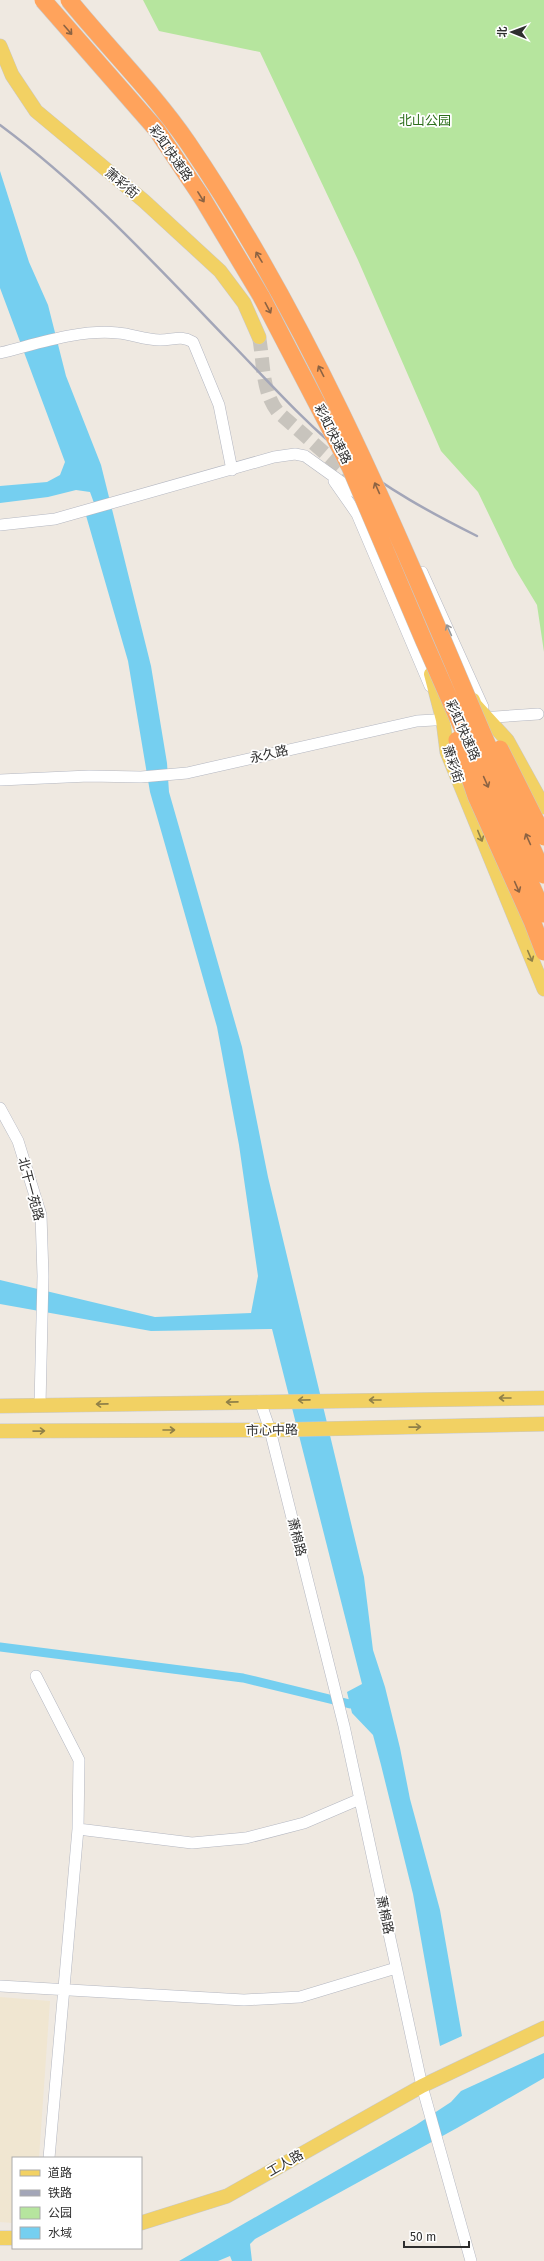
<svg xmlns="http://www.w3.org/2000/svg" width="544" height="2261" font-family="'Fira Sans','Noto Sans SC',sans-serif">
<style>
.education{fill:#f0e6d1}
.green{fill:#b6e59e}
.water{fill:#75cff0}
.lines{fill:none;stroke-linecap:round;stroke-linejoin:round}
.canal{stroke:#75cff0;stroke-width:9}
.major-tunnel{stroke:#c8c4bd;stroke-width:14;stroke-dasharray:14 7;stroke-linecap:butt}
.minor-casing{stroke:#b4b7c1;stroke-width:12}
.major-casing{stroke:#c9c9c9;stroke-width:15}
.minor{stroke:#fff;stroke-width:11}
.major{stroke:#f2d163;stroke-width:14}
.rail{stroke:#a3a6b8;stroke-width:2.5}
.highway-bridge-casing{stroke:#c9c9c9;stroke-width:18;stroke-linecap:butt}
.highway-bridge{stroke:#ffa35c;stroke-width:17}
.oneway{stroke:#8c6343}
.oneway2{stroke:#969696}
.oneway3{stroke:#908048}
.labels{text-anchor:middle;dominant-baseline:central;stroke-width:3.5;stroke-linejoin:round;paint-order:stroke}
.park-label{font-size:13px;fill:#2c6e1b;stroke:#fff}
.street-label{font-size:13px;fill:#2e2e2e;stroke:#fff}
</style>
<rect width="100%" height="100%" fill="#efe9e1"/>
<path class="education" d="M0,1997l50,4 -11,157h-26v65l-13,-1z"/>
<path class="green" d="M143,0h401v652l-7,-47 -23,-38 -36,-75 -37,-41 -83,-191 -98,-208 -101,-21z"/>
<path class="water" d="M0,171l29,91 19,43 18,71 35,89 50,201 16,97 2,29 73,255 26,130 96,400 9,73 12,37 15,61 10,51 30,111 22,126 -22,10 -27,-152 -32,-129 -8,-30 -21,-22 -5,-21 15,-8 -90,-355 -121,2 -151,-27v-24l155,37 96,-4 7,-37 -19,-131 -22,-118 -67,-235 -22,-131 -43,-149 9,-9 -4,-11 -14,-2 -28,7 -48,6v-17l47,-4 13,-7 5,-13 -65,-174z
M544,2053v25l-87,50 -202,111 -5,5 2,17h-20l-2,-5 -12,5h-39l237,-136 35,-23 10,-11z"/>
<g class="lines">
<path class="canal" d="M0,1647l243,31 107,26"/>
<path class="major-tunnel" d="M259,337c5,25 2,54 19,75l75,66"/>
<defs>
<path id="minor" d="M0,353c37,-9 79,-24 118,-20 14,1 27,7 42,7 14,0 20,-5 33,2l26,63 13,65
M334,481l23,33 73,172
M0,525l55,-6 219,-62 21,-3 10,2 56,40
M422,572l61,135
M480,718l58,-4
M0,780l89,-4 52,1 46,-4 230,-52 34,-2
M0,1108l18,33 23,74 2,61 -3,129
M260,1401l10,29 74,296 78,360 49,175
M36,1676l43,84 -1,69 -29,329
M78,1829l114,14 54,-5 58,-15 56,-24
M0,1986l244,14 56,-3 96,-29"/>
<path id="major" d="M0,46l12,29 24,36 108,90 76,70 24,32 15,34
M431,674l12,46 4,32 97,237
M473,700l2,5 32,35 37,67
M0,1406l544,-8
M0,1431l270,-1 274,-6
M141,2223l86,-27 195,-110 122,-58
M0,2238h13"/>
</defs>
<use href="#minor" class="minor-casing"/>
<use href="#major" class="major-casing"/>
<use href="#minor" class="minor"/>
<use href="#major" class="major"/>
<path class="rail" d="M0,125c85,63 156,140 229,216 38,39 75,81 118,116 40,32 84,56 130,79"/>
<defs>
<path id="highway-bridge" d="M43,0l113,129 45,67 60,100 89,171 74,174 120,273
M69,0c39,48 84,92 119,143 154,226 245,484 356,732
M457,740l19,56 56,125 12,31
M500,749l44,88"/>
</defs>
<use href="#highway-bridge" class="highway-bridge-casing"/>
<use href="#highway-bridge" class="highway-bridge"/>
</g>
<defs><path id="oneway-shaft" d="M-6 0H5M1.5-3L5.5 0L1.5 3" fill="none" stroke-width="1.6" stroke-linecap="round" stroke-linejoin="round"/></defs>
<g class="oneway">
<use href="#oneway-shaft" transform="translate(68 30) rotate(49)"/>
<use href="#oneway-shaft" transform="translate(201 197) rotate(58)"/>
<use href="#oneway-shaft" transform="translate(259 257) rotate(-121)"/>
<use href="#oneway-shaft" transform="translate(268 308) rotate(62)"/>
<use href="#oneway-shaft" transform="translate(321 371) rotate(-117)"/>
<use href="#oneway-shaft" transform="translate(377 488) rotate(-114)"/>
<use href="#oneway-shaft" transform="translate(486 782) rotate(66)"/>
<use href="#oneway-shaft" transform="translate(528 839) rotate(-114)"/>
<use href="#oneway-shaft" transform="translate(517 887) rotate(66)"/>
</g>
<use class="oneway2" href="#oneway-shaft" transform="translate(449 630) rotate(-114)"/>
<g class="oneway3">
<use href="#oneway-shaft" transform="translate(480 836) rotate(68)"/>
<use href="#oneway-shaft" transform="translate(530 956) rotate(67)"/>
<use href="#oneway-shaft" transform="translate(505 1398) rotate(180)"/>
<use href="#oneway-shaft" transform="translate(304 1400) rotate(179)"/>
<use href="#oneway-shaft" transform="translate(375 1400) rotate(180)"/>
<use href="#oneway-shaft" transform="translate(232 1402) rotate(179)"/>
<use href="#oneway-shaft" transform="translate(102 1404) rotate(179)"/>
<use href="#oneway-shaft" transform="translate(415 1427) rotate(-1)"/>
<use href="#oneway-shaft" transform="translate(169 1430)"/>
<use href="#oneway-shaft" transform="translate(39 1431) rotate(-1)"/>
</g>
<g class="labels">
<g class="park-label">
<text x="425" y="120">北山公园</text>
</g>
<g class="street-label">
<text transform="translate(171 153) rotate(55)">彩虹快速路</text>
<text transform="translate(122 183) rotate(40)">萧彩街</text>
<text transform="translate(333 434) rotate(63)">彩虹快速路</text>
<text transform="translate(463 730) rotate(66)">彩虹快速路</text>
<text transform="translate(269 754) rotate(-13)">永久路</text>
<text transform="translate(453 764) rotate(72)">萧彩街</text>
<text transform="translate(31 1189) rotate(75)">北干一苑路</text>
<text transform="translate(272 1430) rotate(-1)">市心中路</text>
<text transform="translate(297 1537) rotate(76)">萧棉路</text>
<text transform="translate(385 1915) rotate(78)">萧棉路</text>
<text transform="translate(285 2163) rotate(-30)">工人路</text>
</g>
</g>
<rect x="12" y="2157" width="130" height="92" fill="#ffffff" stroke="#ababab"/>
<rect x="20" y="2170" width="20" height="6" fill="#f2d163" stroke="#ababab"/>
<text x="48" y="2177" font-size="12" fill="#2e2e2e">道路</text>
<rect x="20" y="2190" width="20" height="6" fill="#a3a6b8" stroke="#ababab"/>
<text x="48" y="2197" font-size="12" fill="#2e2e2e">铁路</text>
<rect x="20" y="2207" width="20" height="12" fill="#b6e59e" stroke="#ababab"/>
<text x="48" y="2217" font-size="12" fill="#2e2e2e">公园</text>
<rect x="20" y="2227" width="20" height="12" fill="#75cff0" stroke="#ababab"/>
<text x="48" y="2237" font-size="12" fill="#2e2e2e">水域</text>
<g transform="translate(512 32) rotate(271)" stroke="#ffffff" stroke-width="3" paint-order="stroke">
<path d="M0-3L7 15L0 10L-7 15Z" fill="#2e2e2e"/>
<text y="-6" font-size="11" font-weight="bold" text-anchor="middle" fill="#2e2e2e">北</text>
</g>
<path d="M404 2241v6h65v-6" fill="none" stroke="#2e2e2e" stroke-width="2"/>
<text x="410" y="2241" font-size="12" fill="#2e2e2e" stroke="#ffffff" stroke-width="3" paint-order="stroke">50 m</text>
</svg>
